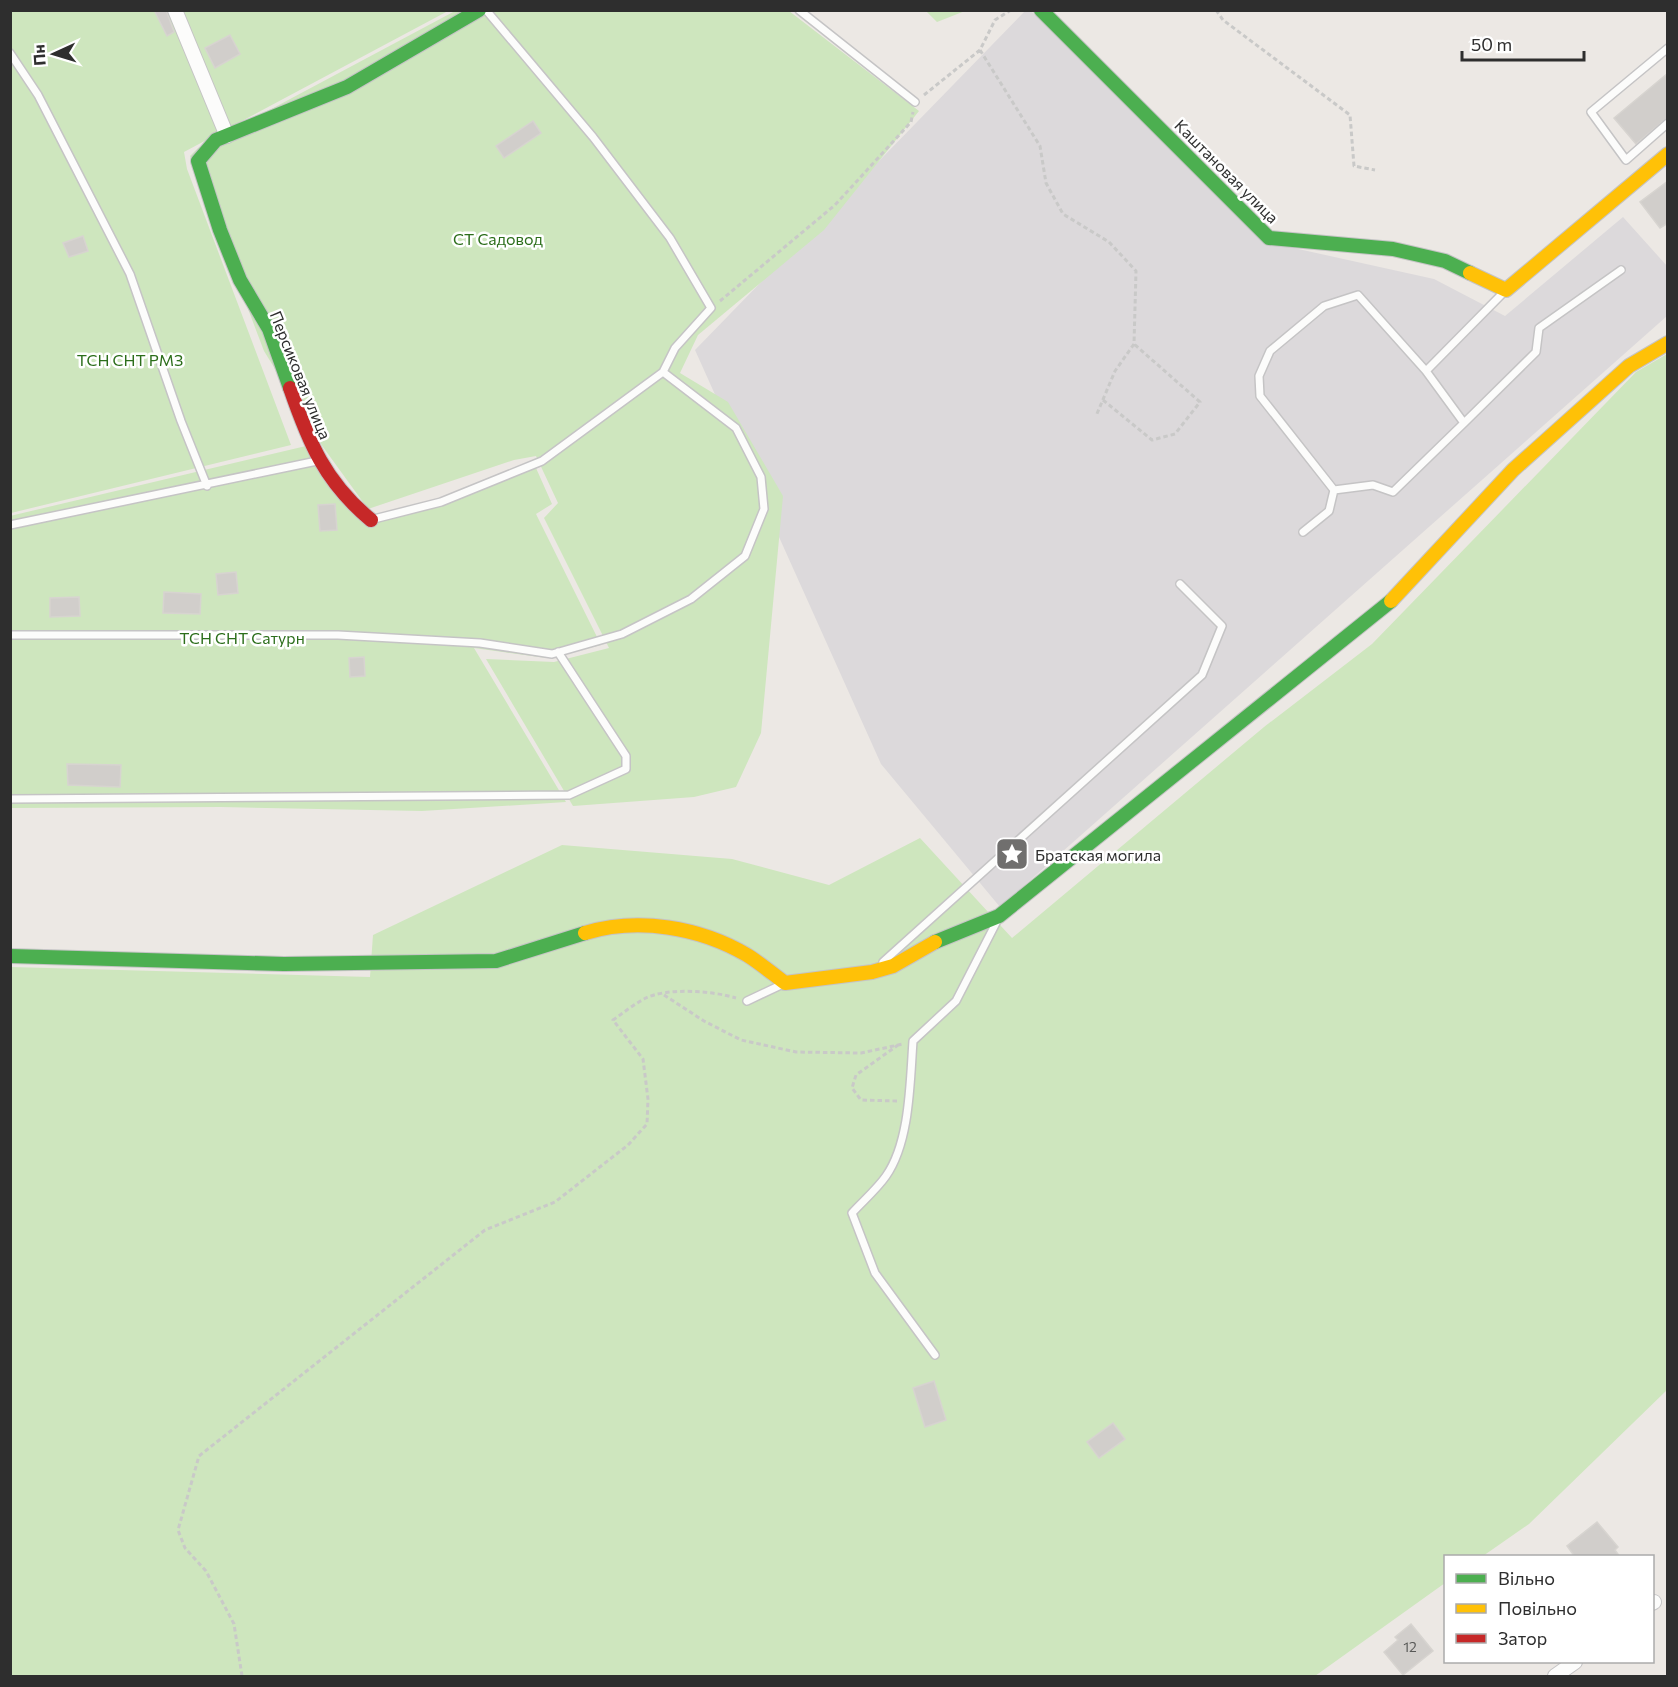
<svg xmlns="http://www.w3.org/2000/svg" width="1678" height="1687" font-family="Commissioner,sans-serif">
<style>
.industrial{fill:#dcd9db}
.green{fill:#cee6be}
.building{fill:#d1cecb;stroke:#d7d4d0;stroke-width:1.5}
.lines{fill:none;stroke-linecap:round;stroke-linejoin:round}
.lane-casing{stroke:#c5c4c5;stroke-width:10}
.street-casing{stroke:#c5c4c5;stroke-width:16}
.fast-casing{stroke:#c5c4c5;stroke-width:16}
.slow-casing{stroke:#c5c4c5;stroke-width:16}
.jam-casing{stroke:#c5c4c5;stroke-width:16}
.path{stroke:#c9c9c8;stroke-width:3;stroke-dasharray:4.5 3;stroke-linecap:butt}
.lane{stroke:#fcfcfb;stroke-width:7}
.street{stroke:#fcfcfb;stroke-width:14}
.fast{stroke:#4caf50;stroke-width:14}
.slow{stroke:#ffc107;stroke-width:14}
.jam{stroke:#c62828;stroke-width:14}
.labels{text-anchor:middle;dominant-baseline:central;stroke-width:5;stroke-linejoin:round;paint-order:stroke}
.number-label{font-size:14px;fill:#585857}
.street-label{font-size:16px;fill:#2e2e2e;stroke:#fff}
.park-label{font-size:16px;fill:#2c6e1b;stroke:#fff}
.poi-label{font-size:16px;fill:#2e2e2e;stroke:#fff;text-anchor:start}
</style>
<rect width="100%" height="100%" fill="#ece8e4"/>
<path class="industrial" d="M1025,11h6l231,230 172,38 71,37 118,-99 44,49v50l-667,591 -119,-143 -186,-414z"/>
<path class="green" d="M10,11h438l-264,141 3,17 104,276 -280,68z
M455,11h334l130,100 -95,119 -126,105 -18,38 48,29 55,94 -22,237 -25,54 -42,10 -121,9 -87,-147 68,3 55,-14 -65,-130 14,-15 -22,-47 -22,4 -146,49 -45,-62 -59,-96 -74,-195 8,-8z
M926,11h39l-28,11z
M1667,354v1036l-138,134 -46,32h-37l-1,27 -130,93h-1304v-709l359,10 3,-42 189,-90 170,14 97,26 91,-47 92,100 252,-211 108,-83 264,-272z
M306,446l7,13 69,61 82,-23 72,-29 16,36 -16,10 65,131 -54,13 -73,-10 92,154 -144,9 -201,-4 -210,1 -1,-292z"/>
<path class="building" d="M154,10h12l8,22 -7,4z
M230,35l10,19 -25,14 -10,-20z
M1668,73v44l-32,27 -22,-26z
M533,121l8,12 -37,25 -8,-12z
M1668,181v42l-8,5 -20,-26z
M83,236l5,15 -19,6 -6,-14z
M335,504l2,26 -17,1 -2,-26z
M236,572l2,21 -20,2 -2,-21z
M164,592l37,2 -1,20 -37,-1z
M79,597l1,19 -30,1v-19z
M364,657l1,19 -15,1 -1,-19z
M67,764l54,1 -1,22 -52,-2z
M934,1381l12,39 -21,7 -12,-39z
M1113,1423l12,16 -26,19 -12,-16z
M1597,1522l21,25 -3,3 5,7h-45l-8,-11z
M1411,1624l22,27 -30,24 -19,-23 14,-12 -3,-3z"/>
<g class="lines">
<defs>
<path id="lane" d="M799,10l116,92
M1668,48l-77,64 35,48 42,-37
M10,53l28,42 92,179 51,147 26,65
M1504,292l-78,79 38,52 72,-71 3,-24 82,-58
M1334,490l-74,-94 -1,-20 11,-25 54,-45 34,-11 68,76
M374,519l67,-17 101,-41 121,-89 12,-24 36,-40 -41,-70 -77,-101 -107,-127
M10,525l307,-64
M1303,532l26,-21 5,-21 39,-5 20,7 71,-69
M10,635h328l142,8 72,11 70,-20 69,-35 54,-43 19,-47 -3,-32 -25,-49 -73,-56
M10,799l559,-4 57,-26v-13l-68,-104
M883,962l319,-287 20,-49 -42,-42
M747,1001l36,-17
M935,1355l-60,-82 -23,-60c11,-12 25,-24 34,-37 24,-34 24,-94 27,-135l43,-40 40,-78"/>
<path id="street" d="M175,10l52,126
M1652,1603l2,-1
M1555,1676l20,-14"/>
<path id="fast" d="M1041,10l228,228 124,11 52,12 25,12
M290,388l-21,-59 -29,-49 -20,-50 -22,-69 18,-21 131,-53 132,-77
M935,942l64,-26 392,-315
M10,956l274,8 212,-3 89,-28"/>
<path id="slow" d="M1470,273l36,17 162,-136
M1391,601l122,-131 116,-104 39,-23
M585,933c53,-16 114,-6 162,22 13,8 26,19 38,28l87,-11 21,-6 42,-24"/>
<path id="jam" d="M290,388c19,55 35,94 81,132"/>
</defs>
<use href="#lane" class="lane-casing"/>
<use href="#street" class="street-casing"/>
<use href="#fast" class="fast-casing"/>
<use href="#slow" class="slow-casing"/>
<use href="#jam" class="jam-casing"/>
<path class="path" d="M1216,10l7,10 127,95 4,51 21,4
M980,50l60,96 6,37 17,31 46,28 27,29 -2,73 -19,27 -19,45
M924,95l56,-45 15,-30 16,-10
M720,301l115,-96 76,-83 2,-10
M1103,400l49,40 23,-6 25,-32 -66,-58
M664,995l40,26 37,19 55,12 65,1 42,-9
M897,1101l-36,-1 -9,-12 4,-13 42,-30
M242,1676l-8,-52 -28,-53 -21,-23 -7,-18 21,-74 286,-226 70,-28 73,-57 19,-21 1,-25 -5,-40 -30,-39c10,-7 20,-15 31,-21 21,-12 70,-8 92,-1"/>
<use href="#lane" class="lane"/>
<use href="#street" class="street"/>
<use href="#fast" class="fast"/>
<use href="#slow" class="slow"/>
<use href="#jam" class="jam"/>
</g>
<defs>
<symbol id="sight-square" viewBox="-11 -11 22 22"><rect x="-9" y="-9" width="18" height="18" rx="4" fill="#706f6e" stroke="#fff"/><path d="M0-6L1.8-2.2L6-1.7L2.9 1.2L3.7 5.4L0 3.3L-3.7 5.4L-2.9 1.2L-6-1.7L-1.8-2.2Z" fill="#fff"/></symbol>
</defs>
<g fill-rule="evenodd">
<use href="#sight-square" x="993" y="835" width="38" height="38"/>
</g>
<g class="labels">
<g class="number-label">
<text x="1410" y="1646">12</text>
</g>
<g class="street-label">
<text transform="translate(1227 171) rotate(45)">Каштановая улица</text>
<text transform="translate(301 375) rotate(68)">Персиковая улица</text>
</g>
<g class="park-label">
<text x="498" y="238">СТ Садовод</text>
<text x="130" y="359">ТСН СНТ РМЗ</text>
<text x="242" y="637">ТСН СНТ Сатурн</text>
</g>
<g class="poi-label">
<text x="1035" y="854">Братская могила</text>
</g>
</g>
<rect width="1678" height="1687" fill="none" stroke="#2e2e2e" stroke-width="24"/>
<rect x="1444" y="1555" width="210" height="108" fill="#ffffff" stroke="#ababab" stroke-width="1.5"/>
<rect x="1456" y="1574" width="30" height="9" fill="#4caf50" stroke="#ababab" stroke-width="1.5"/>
<text x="1498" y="1585" font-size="18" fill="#2e2e2e">Вільно</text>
<rect x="1456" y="1604" width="30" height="9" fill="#ffc107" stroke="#ababab" stroke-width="1.5"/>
<text x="1498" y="1615" font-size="18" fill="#2e2e2e">Повільно</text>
<rect x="1456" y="1634" width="30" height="9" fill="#c62828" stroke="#ababab" stroke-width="1.5"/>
<text x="1498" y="1645" font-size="18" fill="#2e2e2e">Затор</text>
<g transform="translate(54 54) rotate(266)" stroke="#ffffff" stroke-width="4.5" paint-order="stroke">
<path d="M0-4.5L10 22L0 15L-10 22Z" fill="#2e2e2e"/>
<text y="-9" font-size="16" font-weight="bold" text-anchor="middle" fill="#2e2e2e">Пн</text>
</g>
<path d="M1462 51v9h122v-9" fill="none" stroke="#2e2e2e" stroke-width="3"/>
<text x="1471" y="51" font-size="18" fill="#2e2e2e" stroke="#ffffff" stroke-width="4.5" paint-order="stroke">50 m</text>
</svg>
